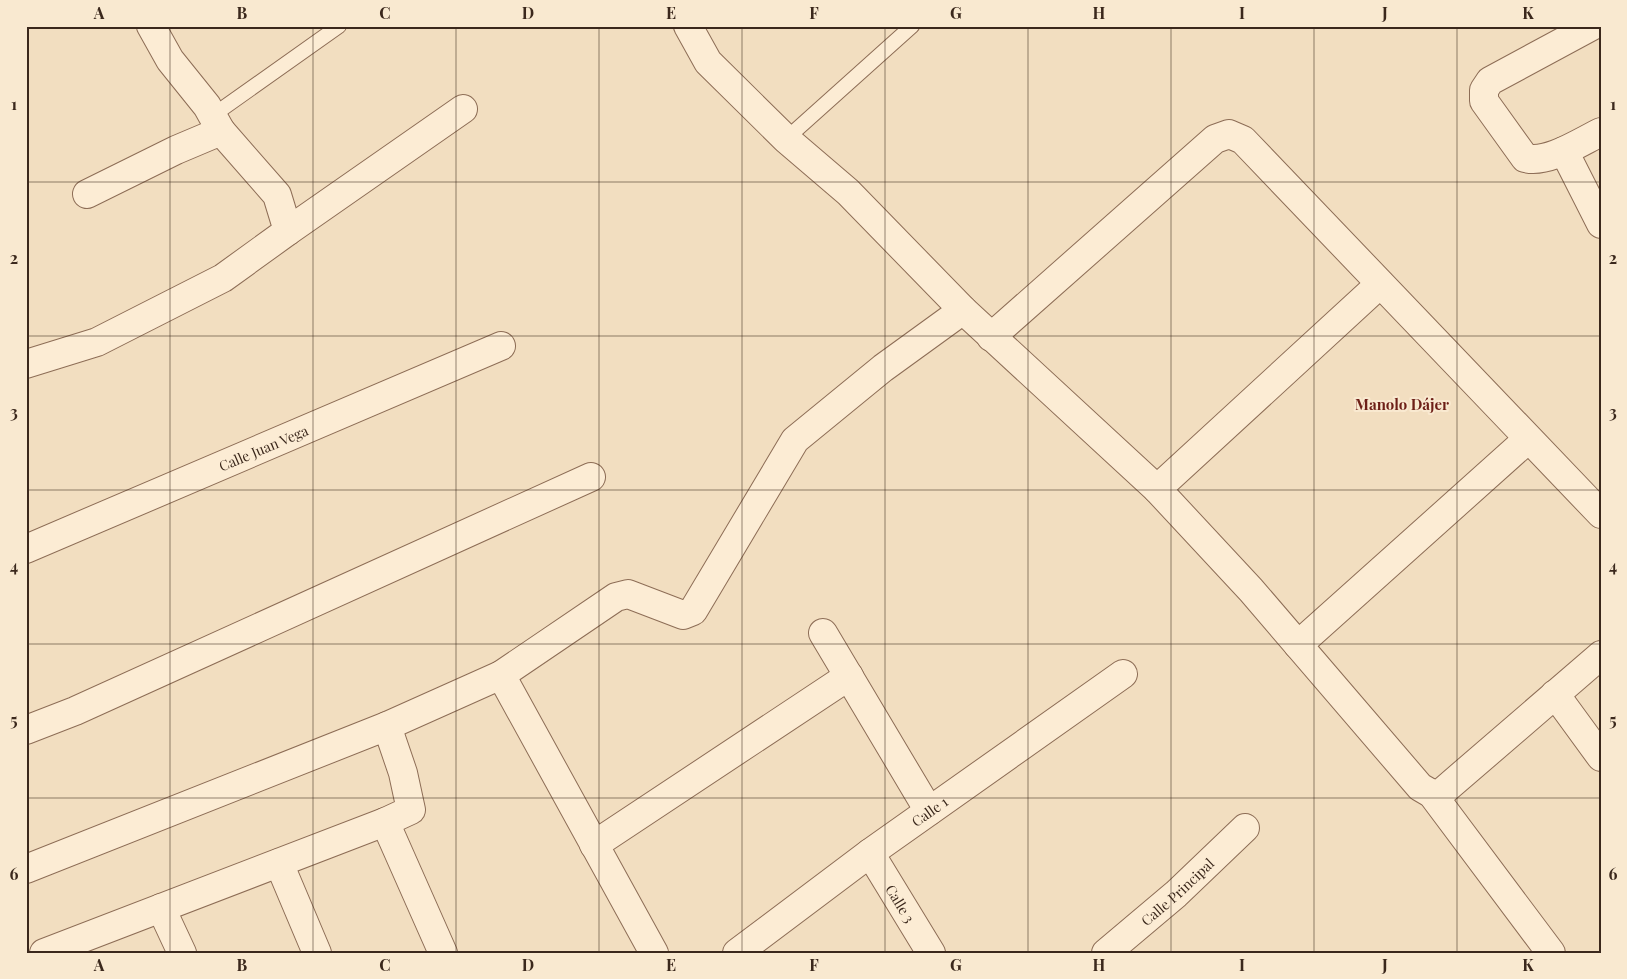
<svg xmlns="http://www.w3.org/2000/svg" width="1627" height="979" font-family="'Playfair Display',serif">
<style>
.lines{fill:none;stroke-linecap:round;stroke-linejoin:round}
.lane-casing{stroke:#8d6d56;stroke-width:16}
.street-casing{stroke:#8d6d56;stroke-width:30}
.lane{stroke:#fcecd4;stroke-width:14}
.street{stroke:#fcecd4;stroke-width:28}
.grid{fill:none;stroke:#3b281c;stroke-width:1;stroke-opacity:0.55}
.labels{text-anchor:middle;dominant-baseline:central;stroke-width:4;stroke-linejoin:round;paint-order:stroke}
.street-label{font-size:14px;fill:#3b281c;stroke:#f9e9d0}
.neighbourhood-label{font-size:15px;font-weight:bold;fill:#6d1f17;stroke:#f9e9d0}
.neatline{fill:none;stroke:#3b281c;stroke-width:2}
.grid-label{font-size:16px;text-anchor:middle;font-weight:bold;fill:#3b281c}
</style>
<rect width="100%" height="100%" fill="#f2dec0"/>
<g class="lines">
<defs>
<path id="lane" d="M212,116l127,-90
M786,139l126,-113"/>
<g id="street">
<path d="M151,26l19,34 37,46 14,25"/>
<path d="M688,26l20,36 78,77 62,53 115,118 194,179 94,101 169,197 12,7 119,159"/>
<path d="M1592,26l-102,55 -6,9v11l41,57c23,6 55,-16 76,-26"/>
<path d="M1564,151l37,73"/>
<path d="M288,231l175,-122"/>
<path d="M991,337l224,-198 14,-5 14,6 358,374"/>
<path d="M26,364l71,-22 126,-64 65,-47 -11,-36 -56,-64 -45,19 -89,44"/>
<path d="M1157,489l223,-205"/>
<path id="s1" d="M26,549l475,-203"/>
<path d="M823,633l106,178"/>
<path d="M1298,645l230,-206"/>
<path d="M501,675l153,278"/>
<path d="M1555,694l46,63"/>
<path d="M387,726l114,-51 115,-78 12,-3 55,21 10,-4 102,-171 88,-72 80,-58"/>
<path d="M26,730l49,-19 516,-234"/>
<path d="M1432,794l9,-1 160,-138"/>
<path d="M385,822l58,131"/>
<path d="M594,845l255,-169"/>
<path id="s2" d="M870,853l61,100"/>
<path d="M279,863l38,90"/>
<path d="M26,869l361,-143 16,47 8,37 -26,12 -341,131"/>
<path d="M161,908l21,45"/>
<path id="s3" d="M737,953l133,-100 253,-179"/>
<path id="s4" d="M1106,953l70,-59 69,-66"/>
</g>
</defs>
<use href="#lane" class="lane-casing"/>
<use href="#street" class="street-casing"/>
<use href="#lane" class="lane"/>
<use href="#street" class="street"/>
</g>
<path class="grid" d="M170,26v927M313,26v927M456,26v927M599,26v927M742,26v927M885,26v927M1028,26v927M1171,26v927M1314,26v927M1457,26v927M26,182h1575M26,336h1575M26,490h1575M26,644h1575M26,798h1575"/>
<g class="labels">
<g class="street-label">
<text stroke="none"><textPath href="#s1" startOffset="258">Calle Juan Vega</textPath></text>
<text stroke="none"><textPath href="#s3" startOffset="239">Calle 1</textPath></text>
<text stroke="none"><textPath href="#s4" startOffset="94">Calle Principal</textPath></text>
<text stroke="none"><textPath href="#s2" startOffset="59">Calle 3</textPath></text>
</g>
<g class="neighbourhood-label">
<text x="1402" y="404">Manolo Dájer</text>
</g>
</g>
<rect width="1627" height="979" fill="none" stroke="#f9e9d0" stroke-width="55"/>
<rect x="28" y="28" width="1572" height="924" class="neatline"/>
<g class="grid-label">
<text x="99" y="19">A</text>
<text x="242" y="19">B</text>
<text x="385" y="19">C</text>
<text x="528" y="19">D</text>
<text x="671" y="19">E</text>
<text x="814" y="19">F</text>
<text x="956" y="19">G</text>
<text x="1099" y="19">H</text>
<text x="1242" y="19">I</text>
<text x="1385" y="19">J</text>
<text x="1528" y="19">K</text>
<text x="14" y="110">1</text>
<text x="1613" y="110">1</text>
<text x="14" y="264">2</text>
<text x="1613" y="264">2</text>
<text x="14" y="418">3</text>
<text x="1613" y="418">3</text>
<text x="14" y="572">4</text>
<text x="1613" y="572">4</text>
<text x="14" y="726">5</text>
<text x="1613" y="726">5</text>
<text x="14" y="880">6</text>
<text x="1613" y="880">6</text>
<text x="99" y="971">A</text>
<text x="242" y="971">B</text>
<text x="385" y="971">C</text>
<text x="528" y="971">D</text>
<text x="671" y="971">E</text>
<text x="814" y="971">F</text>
<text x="956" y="971">G</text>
<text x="1099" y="971">H</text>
<text x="1242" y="971">I</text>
<text x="1385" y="971">J</text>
<text x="1528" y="971">K</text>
</g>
</svg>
